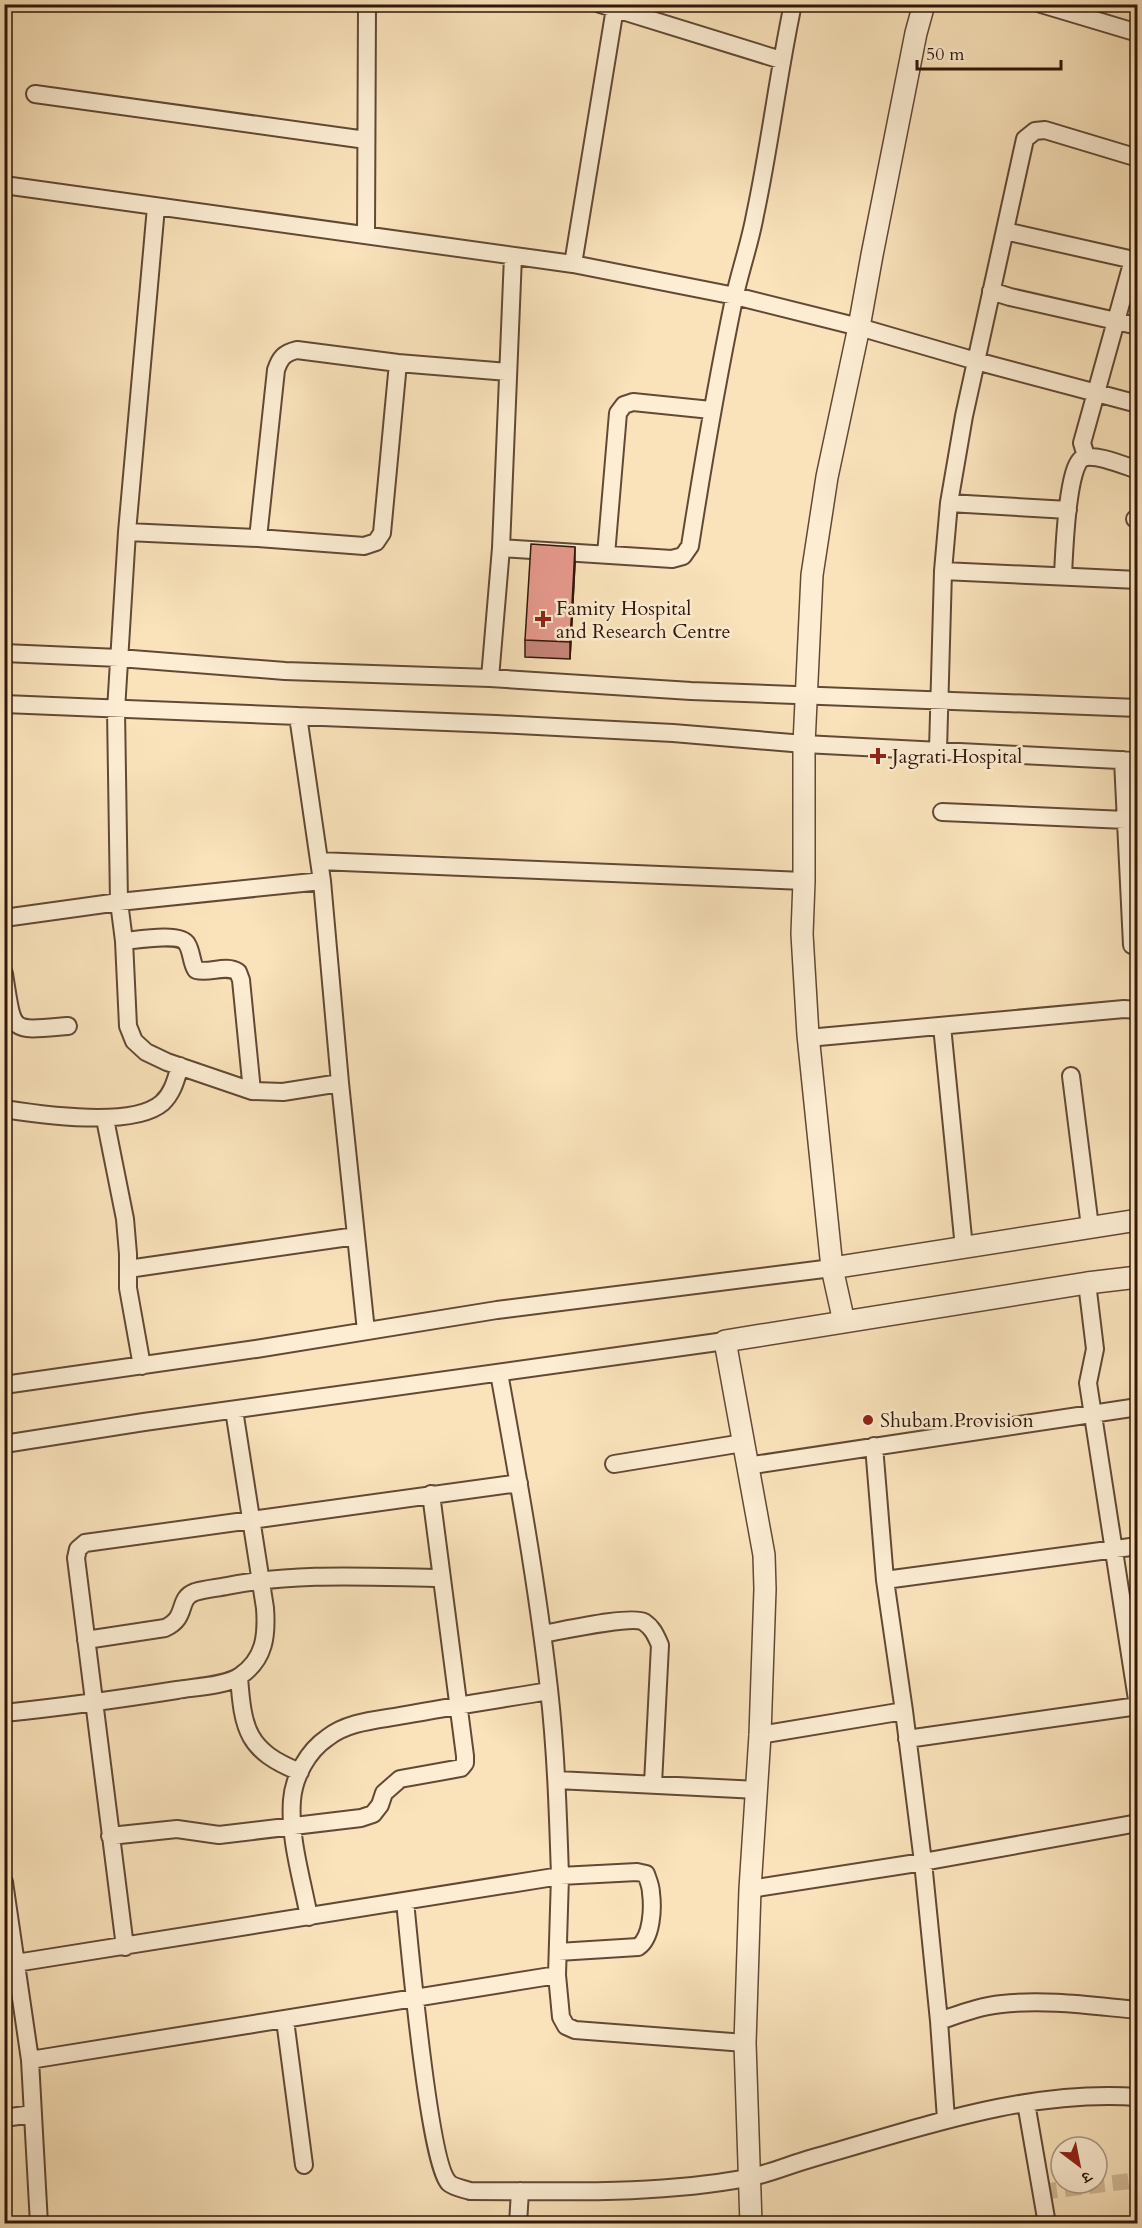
<svg xmlns="http://www.w3.org/2000/svg" width="1142" height="2228" font-family="Cardo,'Noto Serif Devanagari',serif">
<style>
.lines{fill:none;stroke-linecap:round;stroke-linejoin:round}
.minor-tunnel{stroke:#d2ba97;stroke-width:16;stroke-dasharray:16 8;stroke-linecap:butt}
.minor-casing{stroke:#624935;stroke-width:20}
.tertiary-casing{stroke:#624935;stroke-width:24}
.minor{stroke:#fcedd3;stroke-width:16}
.tertiary{stroke:#fcedd3;stroke-width:21}
.wall{fill:#c8857b;stroke:#301608;stroke-width:1.5}
.shaded-wall{fill:#a26c64;stroke:#301608;stroke-width:1.5}
.building{fill:#e89b8f;stroke:#301608;stroke-width:1.5}
.poi-dot{fill:#8f2418;stroke:#fcedd3;stroke-width:2}
.labels{text-anchor:middle;dominant-baseline:central;stroke-width:5;stroke-linejoin:round;paint-order:stroke}
.poi-label{font-size:20px;fill:#301608;stroke:#fcedd3;text-anchor:start}
</style>
<rect width="100%" height="100%" fill="#fae3bb"/>
<filter id="stains"><feTurbulence type="fractalNoise" baseFrequency=".00333" numOctaves="4"/><feColorMatrix values="0 0 0 0 .2 0 0 0 0 .09 0 0 0 0 .02 0 0 0 .5 -.17"/></filter>
<radialGradient id="worn" r=".72"><stop offset=".6" stop-color="#630" stop-opacity="0"/><stop offset="1" stop-color="#630" stop-opacity=".3"/></radialGradient>
<g class="lines">
<path class="minor-tunnel" d="M1041,2192l97,-12"/>
<defs>
<path id="minor" d="M600,4l181,56
M1041,4l97,29
M35,94l331,46
M4,185l569,79 162,32 124,31 117,34 162,43
M156,207l-29,325 -11,178 3,192 5,39 4,85 6,15 12,11 21,10 85,29 31,1 57,-9
M1005,231l133,30
M366,234l1,-230
M573,264l42,-256
M991,291l19,6 128,29
M1086,456l-4,-13 51,-183
M949,503l119,7
M1135,519h3
M127,532l131,6 106,8 12,-4 6,-9 16,-170
M258,538l18,-168c4,-12 8,-17 21,-20l101,13 110,9
M501,548l171,11 11,-3 7,-10c13,-83 27,-165 44,-247 6,-28 16,-56 21,-84 15,-70 23,-141 38,-211
M606,555l12,-142 6,-8 9,-3 78,8
M943,571l195,9
M1063,575c1,-19 4,-111 20,-117 12,-5 42,8 55,12
M4,653l115,5 166,13 205,7 201,13 447,17
M490,678l11,-130 12,-292
M4,704l492,20 177,9 131,11 334,17
M298,716l24,165 18,202 26,248
M938,750l5,-179 6,-68 15,-87 61,-277 10,-8 10,-1 93,28
M1123,760l9,185
M942,812l184,8
M319,861l485,20
M4,918l115,-16 203,-21
M124,941c12,-1 57,-9 63,3 5,8 4,18 9,26 14,4 29,-6 42,2l3,8 11,111
M4,974c10,60 4,57 64,52
M942,1026l22,222
M808,1038l316,-29 14,1
M1071,1076l19,151
M4,1109c38,6 129,19 158,-6 11,-10 14,-24 18,-37
M105,1119l20,100 3,35v34l14,78
M128,1269l228,-33
M1087,1283l8,66 -7,34 50,323
M499,1373c19,105 38,210 50,316 7,62 9,125 11,187l77,-4 9,2c2,6 5,12 5,19 2,15 1,45 -13,54l-80,5
M4,1385l252,-36 241,-39 335,-42
M4,1444l140,-22 581,-81
M874,1446l11,134 19,131 19,151 16,159 7,98
M614,1464l129,-21
M747,1466l391,-59
M885,1580l253,-34
M542,1634c19,-3 89,-19 102,-12 9,6 12,14 16,23l-7,139
M86,1640l79,-12c24,-11 11,-29 30,-36 10,-3 22,-4 32,-6 70,-14 144,-9 215,-8
M239,1677c4,53 8,74 61,95
M4,1713c58,-6 116,-14 173,-23 17,-3 49,-4 63,-14 25,-17 27,-41 25,-68l-31,-198
M760,1735l144,-24
M907,1739l231,-33
M557,1780l201,10
M110,1836l67,-7 42,6 142,-17 12,-4 7,-9 4,-12 16,-14 61,-11 4,-5v-7l-34,-262
M4,1882l26,178 9,164
M750,1889l173,-27 215,-39
M405,1901c4,40 24,263 44,282 4,4 15,6 21,8 93,0 186,4 277,-13 22,-4 44,-14 66,-20 106,-30 213,-69 325,-61
M309,1917c-7,-38 -20,-79 -17,-117 2,-24 16,-49 35,-62 21,-17 52,-18 78,-23 48,-9 96,-16 144,-24
M125,1947l-49,-389 2,-9 7,-6 434,-60
M16,1963l544,-87 -3,99 4,42 5,9 9,4 170,13
M285,2020l19,145
M939,2021c21,-7 41,-15 63,-17 45,-5 91,2 136,6
M30,2060l527,-85
M1026,2103l21,121
M4,2118l28,-4
M518,2224l2,-33"/>
<path id="tertiary" d="M832,1268l306,-48
M844,1322l-12,-54 -24,-233 -6,-101 2,-53v-137l8,-169 15,-98 32,-150 13,-72 44,-222 8,-29
M751,2224l-6,-181 5,-154 10,-154 5,-146 -1,-34 -39,-214 362,-58 51,-6"/>
</defs>
<use href="#minor" class="minor-casing"/>
<use href="#tertiary" class="tertiary-casing"/>
<use href="#minor" class="minor"/>
<use href="#tertiary" class="tertiary"/>
</g>
<path class="wall" d="M575,563l-5,96 -45,-2v-17z"/>
<path class="shaded-wall" d="M575,547v16l-5,96v-17z"/>
<path class="building" d="M531,544l44,3 -5,95 -45,-2z"/>
<g class="poi-dot">
<path d="M540 610h6v6h6v6h-6v6h-6v-6h-6v-6h6z"/>
<path d="M875 747h6v6h6v6h-6v6h-6v-6h-6v-6h6z"/>
<circle cx="868" cy="1420" r="6"/>
</g>
<g class="labels">
<g class="poi-label">
<text x="556" y="608">Famity Hospital<tspan x="556" dy="23">and Research Centre</tspan></text>
<text x="892" y="756">Jagrati Hospital</text>
<text x="880" y="1420">Shubam Provision</text>
</g>
</g>
<rect width="1142" height="2228" fill="none" stroke="#fae3bb" stroke-width="24"/>
<rect x="6" y="6" width="1130" height="2216" fill="none" stroke="#301608" stroke-width="3"/>
<rect x="12" y="12" width="1118" height="2204" fill="none" stroke="#301608" stroke-width="1.5"/>
<g transform="translate(1079 2165) rotate(148)"><circle r="28" fill="#fcedd3" stroke="#aa9782" stroke-width="1.5"/>
<path d="M0-4.5L10 22L0 15L-10 22Z" fill="#8f2418"/>
<text y="-9" font-size="16" font-weight="bold" text-anchor="middle" fill="#301608">उ</text>
</g>
<path d="M917 60v9h144v-9" fill="none" stroke="#301608" stroke-width="3"/>
<text x="926" y="60" font-size="18" fill="#301608" stroke="#fcedd3" stroke-width="4.5" paint-order="stroke">50 m</text>
<rect width="100%" height="100%" filter="url(#stains)"/>
<rect width="100%" height="100%" fill="url(#worn)"/>
</svg>
